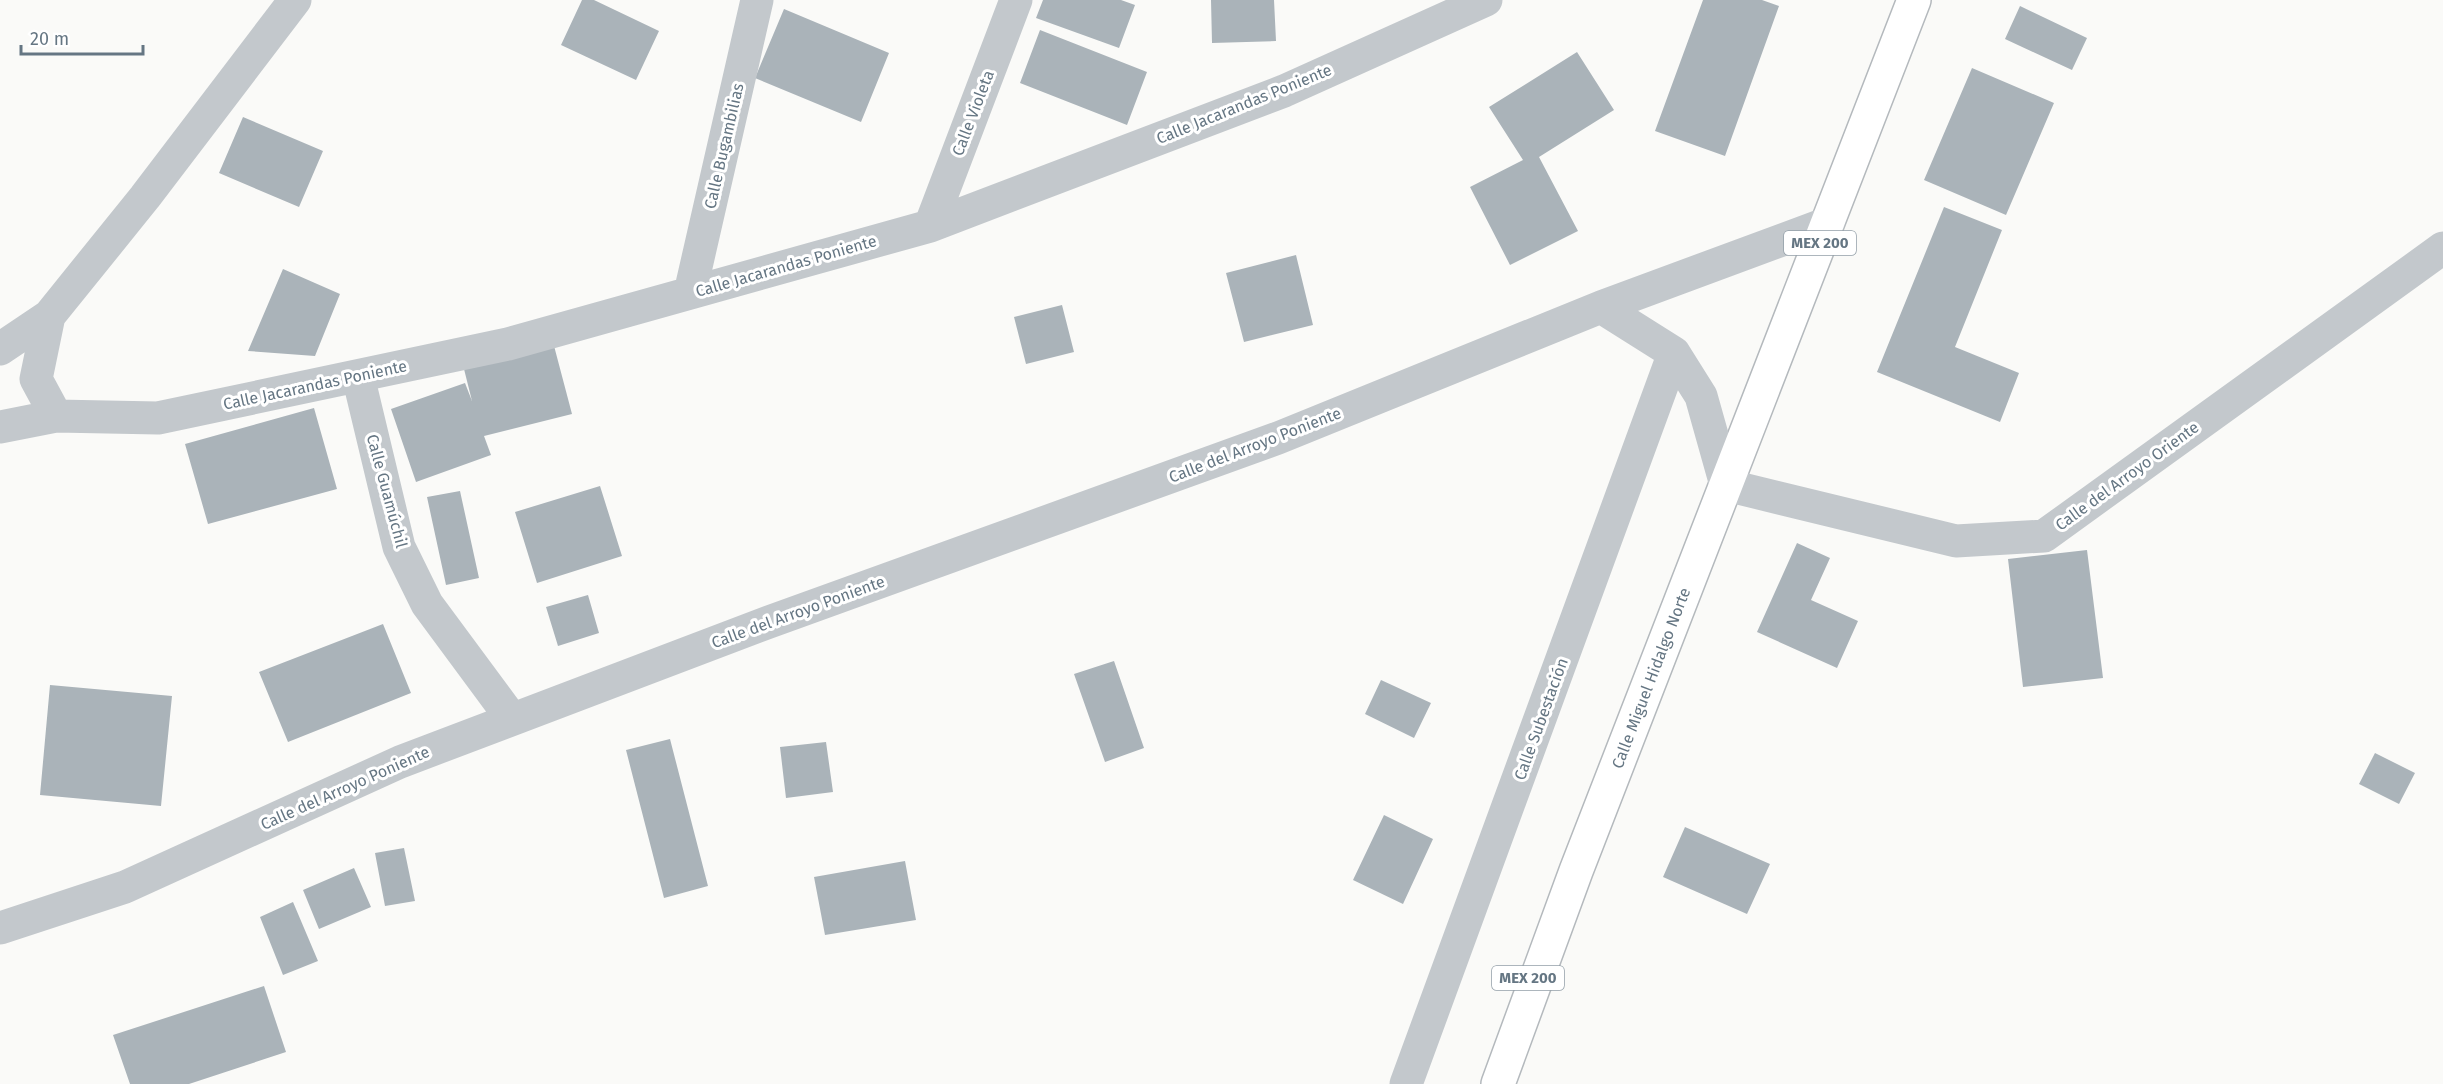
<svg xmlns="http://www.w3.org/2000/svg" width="2443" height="1084" font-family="'Fira Sans',sans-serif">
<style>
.building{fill:#aab3b9}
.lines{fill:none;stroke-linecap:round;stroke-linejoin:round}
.highway-casing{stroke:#b4b9bd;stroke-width:36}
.minor{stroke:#c3c8cc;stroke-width:33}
.highway{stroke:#fff;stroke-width:33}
.labels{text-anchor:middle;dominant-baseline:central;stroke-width:6;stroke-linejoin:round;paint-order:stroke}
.shield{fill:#fff;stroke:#939fa8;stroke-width:1.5}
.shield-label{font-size:15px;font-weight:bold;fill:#657683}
.street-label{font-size:16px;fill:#657683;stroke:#fff}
</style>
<rect width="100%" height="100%" fill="#fafaf8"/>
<path class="building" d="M582,0h12l65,31 -23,49 -75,-35z
M1043,0h78l14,5 -16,43 -83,-30z
M1211,0h63l2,41 -64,2z
M1703,0h59l17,6 -54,150 -70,-25z
M2020,6l67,32 -15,32 -67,-31z
M784,9l105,44 -28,69 -106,-44z
M1040,30l107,42 -20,53 -107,-42z
M1577,52l37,58 -75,47 39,74 -68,34 -40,-78 53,-27 -34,-53z
M1972,68l82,35 -48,112 -82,-35z
M243,117l80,34 -24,56 -80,-34z
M1944,207l58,23 -47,117 64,26 -19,49 -123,-50z
M1296,255l17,70 -69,17 -18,-69z
M283,269l57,25 -25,62 -67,-5z
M1062,305l12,47 -48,12 -12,-47z
M553,342l19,72 -88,22 7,19 -75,27 -25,-73 74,-26 7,18 -9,-36z
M314,408l23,81 -129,35 -23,-80z
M600,486l22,70 -85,27 -22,-71z
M460,491l19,87 -33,7 -19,-88z
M1797,543l33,15 -19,42 47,21 -21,47 -80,-36z
M2087,550l16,128 -80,9 -15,-128z
M588,595l11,38 -41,13 -12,-39z
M383,624l28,69 -123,49 -29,-70z
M1114,661l30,87 -39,14 -31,-88z
M1381,680l50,23 -17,35 -49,-24z
M50,685l122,11 -11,110 -121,-11z
M670,739l38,147 -44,12 -38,-148z
M826,742l7,50 -47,6 -6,-51z
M2375,753l40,20 -16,31 -40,-20z
M1384,815l49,24 -30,65 -50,-24z
M1685,827l85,37 -23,50 -84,-37z
M404,848l11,53 -30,5 -10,-53z
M905,861l11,59 -91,15 -11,-58z
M354,868l17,39 -52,22 -16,-39z
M293,902l25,59 -35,14 -23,-58z
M264,986l22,66 -97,32h-59l-17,-49z"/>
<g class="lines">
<defs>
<path id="highway" d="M1498,1084l78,-213 338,-871"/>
</defs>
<use href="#highway" class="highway-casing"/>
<path class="minor" d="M930,226l86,-226
M690,293l67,-293
M1601,307l73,46 27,43 25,89 230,56 88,-5 399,-288
M0,349l49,-33
M358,376l41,171 28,57 85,115
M56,416l-20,-37 13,-63 96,-119 150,-197
M0,427l56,-11 102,2 350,-74 422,-118 354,-135 202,-91
M0,928l125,-41 275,-125 369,-140 509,-184 323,-131 227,-84
M1406,1084l268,-731"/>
<use href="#highway" class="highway"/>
</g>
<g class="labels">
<g class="shield">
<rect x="1784" y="231" width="72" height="24" rx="4.5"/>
<rect x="1492" y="966" width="72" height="24" rx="4.5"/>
</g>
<g class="shield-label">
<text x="1820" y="243">MEX 200</text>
<text x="1528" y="978">MEX 200</text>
</g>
<g class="street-label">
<text transform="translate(1244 104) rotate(-22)">Calle Jacarandas Poniente</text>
<text transform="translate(973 113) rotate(-69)">Calle Violeta</text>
<text transform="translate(724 146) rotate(-77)">Calle Bugambilias</text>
<text transform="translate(786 266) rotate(-16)">Calle Jacarandas Poniente</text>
<text transform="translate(315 385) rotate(-12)">Calle Jacarandas Poniente</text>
<text transform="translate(1255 445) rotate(-21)">Calle del Arroyo Poniente</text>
<text transform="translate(2127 476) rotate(-36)">Calle del Arroyo Oriente</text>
<text transform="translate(387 491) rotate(75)">Calle Guamúchil</text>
<text transform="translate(798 612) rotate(-20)">Calle del Arroyo Poniente</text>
<text transform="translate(1651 678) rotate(-69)">Calle Miguel Hidalgo Norte</text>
<text transform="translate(1541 719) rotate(-70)">Calle Subestación</text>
<text transform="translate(345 788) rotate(-24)">Calle del Arroyo Poniente</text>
</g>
</g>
<path d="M21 45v9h122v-9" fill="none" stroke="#657683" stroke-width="3"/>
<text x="30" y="45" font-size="18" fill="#657683" stroke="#ffffff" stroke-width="4.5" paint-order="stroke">20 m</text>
</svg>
